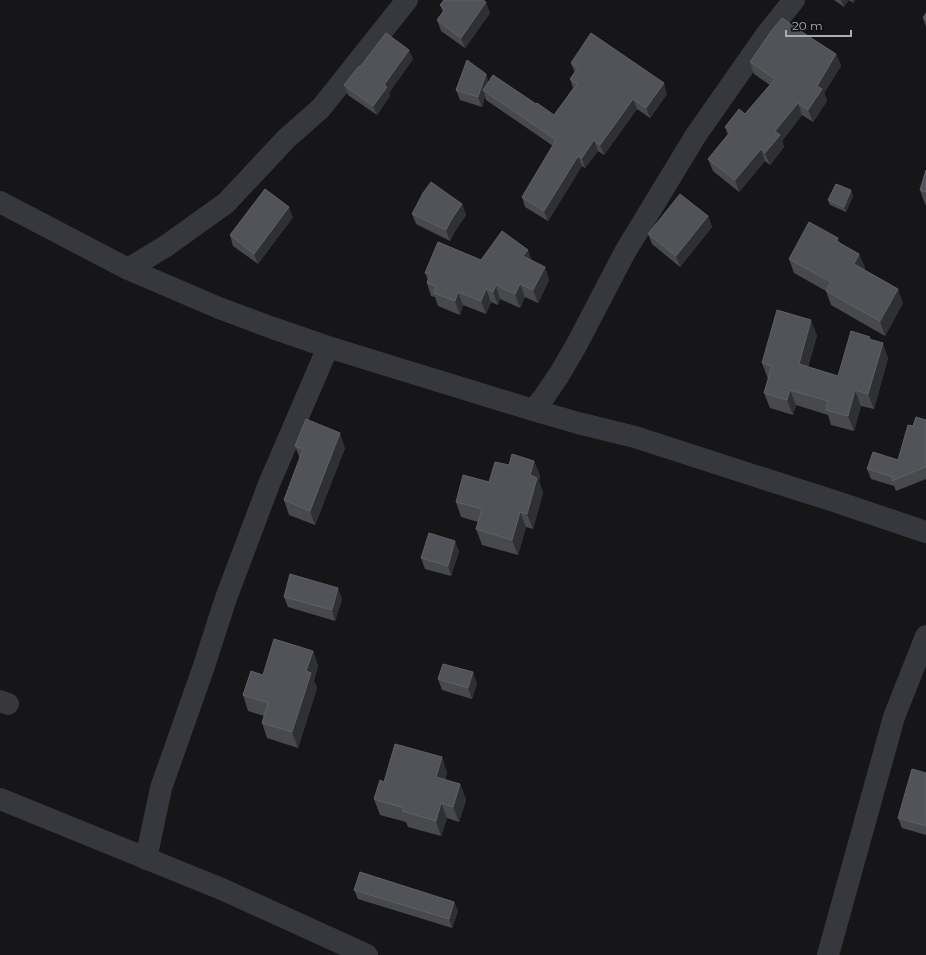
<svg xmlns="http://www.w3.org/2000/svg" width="926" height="955" font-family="Montserrat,sans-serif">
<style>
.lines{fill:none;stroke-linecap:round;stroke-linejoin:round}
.minor{stroke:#37383d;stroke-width:22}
.wall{fill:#47494d}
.shaded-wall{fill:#2f3033}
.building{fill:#525359;stroke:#5f6168}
</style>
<rect width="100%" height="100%" fill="#161618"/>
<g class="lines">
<path class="minor" d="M0,202l128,67 91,39 51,19 58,20 205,63 45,13 57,14 133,43 66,21 92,31
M128,269l38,-23 60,-43 60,-64 35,-31 86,-108
M533,410l11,-13 15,-22 18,-31 48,-92 71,-117 70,-100 28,-35
M0,701l8,3
M0,799l224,91 143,65
M146,859l15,-71 42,-119 23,-71 43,-114 59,-137
M828,955l66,-238 32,-81"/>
</g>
<path class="wall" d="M834,0h21l-2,3 -4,-3 -5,7z
M440,5l50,8 -25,35 -24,-17 -4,-11 6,-8z
M926,13v14l-3,-9z
M802,31l1,2 33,21 5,12 -17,27 3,8 -14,21 -11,-7 -20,26 2,6 -14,18 -5,-4 -26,31 -26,-21 -5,-12 20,-24 -3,-8 20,-13 25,-29 -16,-11 -4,-12z
M409,50l4,9 -24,34 1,3 -13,19 -29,-20 -4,-10 16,-18z
M571,63l96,31 -17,24 -13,-9 -33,46 -6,-4 -13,17 -3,-2 -34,55 -23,-14 -3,-10 31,-51 -67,-46 -1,-4 -3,11 -22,-7 -4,-10 30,-16 2,7 48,23 18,11 19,-27 -3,-9 5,-6z
M926,170v35l-1,-1 -5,-14z
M851,190l2,6 -7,16 -16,-7 -2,-5z
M462,204l4,11 -11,16 -5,10 -34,-17 -4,-10z
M708,216l4,11 -32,40 -28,-23 -4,-10z
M293,217l-35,47 -25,-18 -3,-11z
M838,238l2,5 19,11 6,14 -1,2 39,33 -18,33 -54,-31 -5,-14 -32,-18 -5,-14z
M481,260l51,1 13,6 4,13 -11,23 -13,-6 -5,11 -20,-9 -2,6 -7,-3 -5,12 -23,-9 -3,10 -22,-9 -3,-9 -4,-1 -4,-13 1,-3 -3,-7z
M817,335l-9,32 30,9 33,-36 17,18 -14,51 -13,-3 -7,25 -23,-6 -3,-10 -32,-10 -3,10 -23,-7 -6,-15 4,-14 -6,-16z
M926,420v59l-30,12 -2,-5 -23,-7 -4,-10 31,-9 15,-34z
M295,446l50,2 -30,77 -26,-10 -5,-15 16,-41z
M534,461l6,15 -1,5 4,12 -10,36 -7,-2 -8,28 -36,-10 -6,-16 2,-7 -17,-5 -5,-15 33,-20 20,-17z
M459,551l-8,25 -26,-7 -4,-11z
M284,597l58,2 -7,22 -47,-14z
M313,651l5,15 -4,15 3,7 -19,60 -31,-10 -5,-15 2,-7 -16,-5 -5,-16 20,-20z
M438,679l39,4 -5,16 -30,-9z
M442,757l5,16 -2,7 15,4 6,16 -7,22 -12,-4 -6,18 -33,-9 -2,-5 -26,-7 -6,-16 10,-17z
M926,773v62l-24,-7 -4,-10z
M354,890l100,12 4,9 -6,17 -94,-29z"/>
<path class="shaded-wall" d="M841,0h8l-5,7z
M852,0h3l-2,3z
M486,2l4,11 -25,35 -4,-10z
M409,50l4,9 -24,34 1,3 -13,19 -4,-9 11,-21z
M836,54l5,12 -17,27 3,8 -14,21 -5,-12 9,-24z
M486,74l3,10 -6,6 2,6 -3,11 -4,-10z
M664,83l3,11 -17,24 -4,-10z
M633,99l4,10 -33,46 -4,-10z
M798,103l4,12 -20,26 2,6 -14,18 -5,-12 10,-22z
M594,140l4,11 -13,17 -3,-10z
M761,149l4,12 -26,31 -4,-12z
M578,156l4,10 -34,55 -4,-10z
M851,190l2,6 -7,16 -2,-5z
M462,204l4,11 -11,16 -5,10 -4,-11 5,-10z
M289,207l4,10 -35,47 -4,-10z
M708,216l4,11 -32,40 -4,-11z
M838,238l5,14 -7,-11z
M528,250l5,13 -10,-7z
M859,254l6,14 -6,11 -5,-15z
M545,267l4,13 -11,23 -5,-13z
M520,284l5,13 -5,11 -5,-14z
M496,285l4,14 -2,6 -5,-13z
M486,289l5,13 -5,12 -5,-13z
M898,289l5,14 -18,33 -5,-15z
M458,292l5,13 -3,10 -5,-14z
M811,320l6,15 -13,45 -5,-16z
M883,343l5,15 -14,51 -6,-15z
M790,390l6,15 -3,10 -6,-15z
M855,390l6,16 -7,25 -6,-15z
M340,433l5,15 -30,77 -5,-14z
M534,461l6,15 -1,5 4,12 -10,36 -6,-15 3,-39z
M520,512l6,15 -8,28 -6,-15z
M455,541l4,10 -8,25 -3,-10z
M338,588l4,11 -7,22 -3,-11z
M313,651l5,15 -4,15 3,7 -19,60 -6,-16 14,-61z
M473,672l4,11 -5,16 -4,-11z
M442,757l5,16 -5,20 -6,-16z
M460,784l6,16 -7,22 -6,-15z
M441,803l6,15 -6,18 -5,-15z
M454,902l4,9 -6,17 -3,-9z"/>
<path class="building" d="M444,0h39l3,2 -25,36 -24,-18 8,-11 -5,-4z
M926,13v7l-3,-2z
M782,18l20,13v1l34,22 -19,32 5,3 -14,21 -10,-7 -23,28 5,4 -15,18 -4,-4 -26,31 -27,-21 22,-27 -5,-5 14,-18 6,5 30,-35 -25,-17 22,-32z
M386,33l23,17 -25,35 3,2 -14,19 -29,-21 15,-19 1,1z
M591,33l73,50 -18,25 -13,-9 -33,46 -6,-5 -12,18 -4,-2 -34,55 -22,-14 34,-57 -73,-50 10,-15 43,29 1,-1 17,12 23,-31 -7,-5 8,-11 -7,-5z
M467,60l19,14 -8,23 -22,-7z
M926,170v22l-6,-2z
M431,182l31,22 -11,16 -5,10 -34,-16 11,-21z
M836,184l15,6 -7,17 -16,-7z
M265,189l24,18 -35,47 -24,-19z
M680,194l28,22 -32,40 -28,-22z
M809,222l29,16 -2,3 23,13 -5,10 44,25 -18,32 -54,-30 5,-9 -42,-23z
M502,231l26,19 -5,6 22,11 -12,23 -13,-6 -5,10 -19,-9 -3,7 -7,-3 -5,12 -23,-9 -3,9 -21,-8 2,-7 -9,-3 3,-9 -5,-1 13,-31 43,18z
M777,310l34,10 -12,44 39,12 13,-45 19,6 -1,2 14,4 -15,51 -13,-4 -7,26 -22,-6 2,-9 -38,-11 -3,10 -23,-7 8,-27 -10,-3z
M916,417l10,3v45l-1,2 -33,14 1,-4 -26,-8 6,-17 25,8 10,-35 5,1z
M306,419l34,14 -30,78 -26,-11 19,-51 -8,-3z
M512,454l22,7 -4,14 7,3 -10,36 -7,-2 -8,28 -36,-11 6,-20 -26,-7 7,-27 26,7 6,-20 14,3z
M429,533l26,8 -7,25 -27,-8z
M290,574l48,14 -6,22 -48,-13z
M274,639l39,12 -7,20 5,2 -19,59 -30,-9 6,-20 -25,-8 8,-24 12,4z
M443,664l30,8 -5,16 -30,-9z
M395,744l47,13 -6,20 24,7 -7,23 -12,-4 -5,18 -34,-10 2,-3 -30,-9 6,-19 4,2z
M912,769l14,4v53l-28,-8z
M360,872l94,30 -5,17 -95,-29z"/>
<path d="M786 30v6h65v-6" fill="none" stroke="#a8adb8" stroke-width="2"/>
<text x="792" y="30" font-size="12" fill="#a8adb8" stroke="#111113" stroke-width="3" paint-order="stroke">20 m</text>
</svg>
